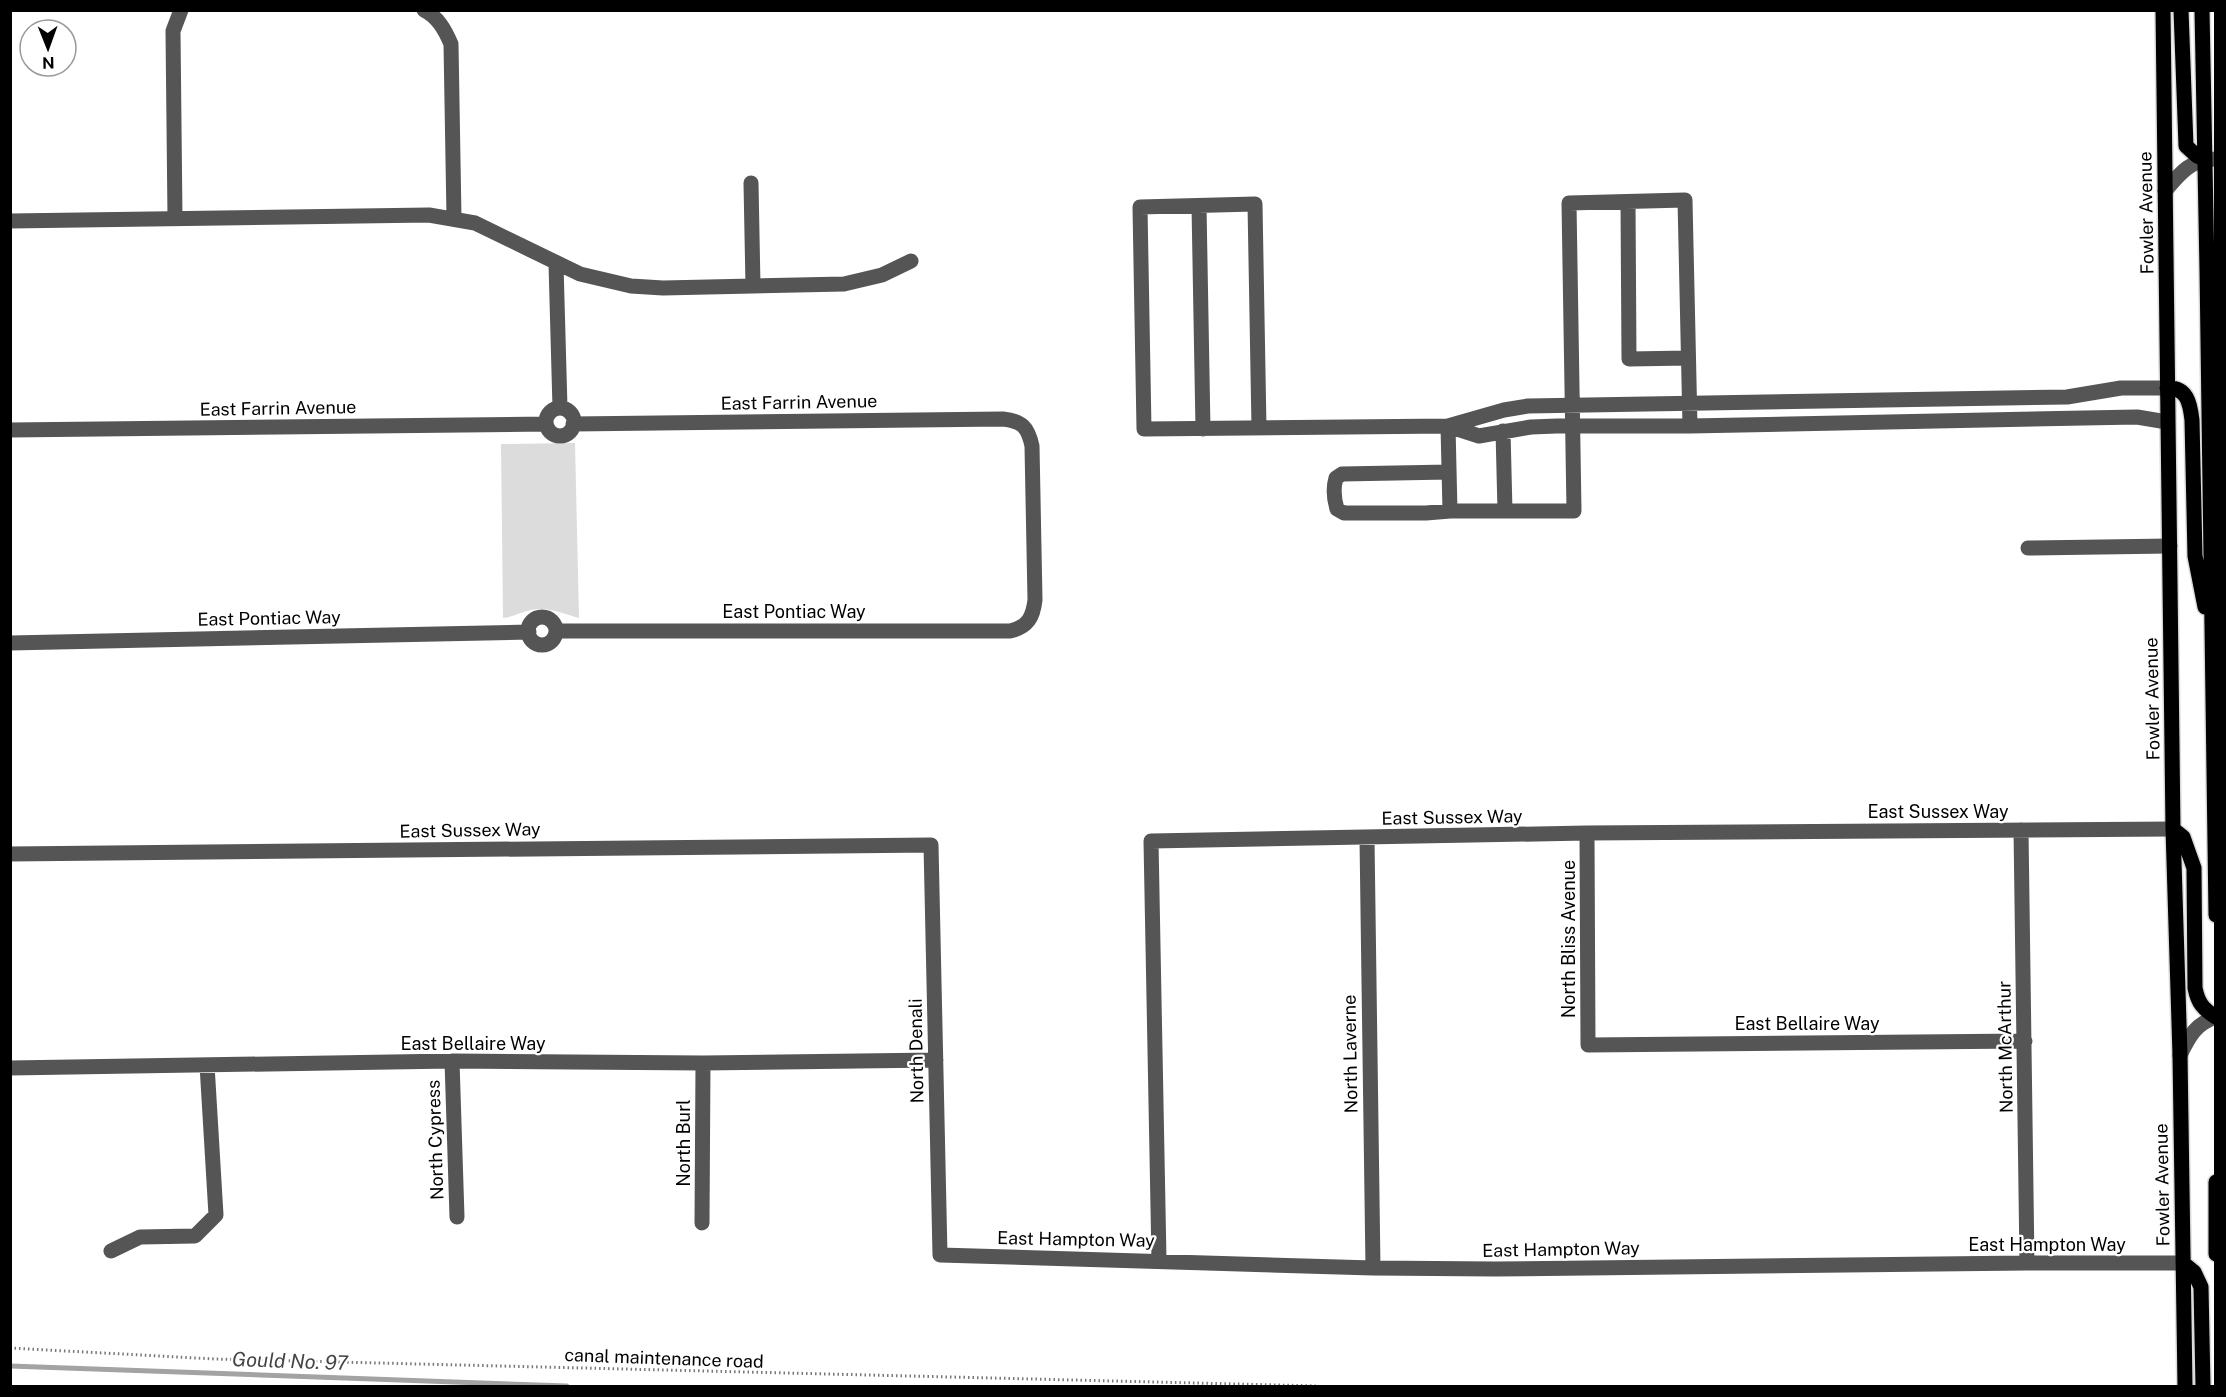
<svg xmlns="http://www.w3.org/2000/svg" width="2226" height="1397" font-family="'Public Sans',sans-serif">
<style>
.green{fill:#dcdcdc}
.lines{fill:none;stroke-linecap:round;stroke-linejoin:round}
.stream{stroke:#a3a3a3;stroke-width:5}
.major-casing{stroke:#dbdbdb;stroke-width:18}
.path{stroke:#777;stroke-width:3;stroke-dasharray:1.5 3;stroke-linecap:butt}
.minor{stroke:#555;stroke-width:15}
.major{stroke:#000;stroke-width:15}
.labels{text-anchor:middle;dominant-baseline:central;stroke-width:4.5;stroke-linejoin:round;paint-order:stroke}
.street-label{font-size:18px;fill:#000;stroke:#fff}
.water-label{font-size:20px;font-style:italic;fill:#444;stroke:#fff}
</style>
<rect width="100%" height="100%" fill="#fff"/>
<path class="green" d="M575,443l4,175c-15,-4 -32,-12 -48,-8 -10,2 -18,7 -28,8l-2,-174z"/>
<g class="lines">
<path class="stream" d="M10,1366l557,20"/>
<defs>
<path id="major" d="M2163,10l10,819 7,226 5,331
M2181,10l5,136 11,10 8,3
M2202,10l5,259 9,646
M2167,388c20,-1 23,15 25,32l3,136 10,51
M2173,829l10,8 11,31 1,120c3,15 8,21 21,29
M2216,1182v72
M2183,1263l11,9 7,15 2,99"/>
</defs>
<use href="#major" class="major-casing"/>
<path class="path" d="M10,1348l205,11 1103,27"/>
<path class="minor" d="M424,10c14,7 21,20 27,34l3,174
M751,183l2,103
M2165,191c15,-18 26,-32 51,-32
M1628,202l1,157 59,-1
M1199,206l4,223
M175,219l-2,-188 8,-21
M10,221l419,-6 46,8 105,51 51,12 32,2 181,-4 38,-9 29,-14
M556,264l4,144
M546 422a14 14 0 1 1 28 0a14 14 0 1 1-28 0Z
M1448,426l2,85h124l-5,-308 116,-3 5,226
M1448,426l31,10 52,-9 26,-1h133l447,-9 30,5
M1259,428l-4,-224 -115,3 4,222 304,-3 56,-16 24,-4 539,-9 54,-9h46
M10,430l536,-6
M1503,431l2,80
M1449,472l-107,2 -6,4c-3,10 -2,21 1,31l7,4h82l24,-2
M2028,548l142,-2
M528 631a14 14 0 1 1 28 0a14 14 0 1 1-28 0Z
M556,631h454c18,-4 23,-14 25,-31l-3,-154c-4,-19 -10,-25 -29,-27l-430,5
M10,643l519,-11
M2021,830l6,433
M1587,833l1,212 437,-4
M1367,839l6,429
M10,854l921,-9 9,410 433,13 121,1 533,-6h156
M2180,1055c9,-18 15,-31 36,-38
M452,1061l5,156
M10,1068l442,-7 251,2 233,-3
M702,1223l1,-160
M111,1251l29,-14 55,-1 21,-21 -9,-150
M1159,1260l-8,-419 436,-8 586,-4"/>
<use href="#major" class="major"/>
</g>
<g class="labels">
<g class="street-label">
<text transform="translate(2146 213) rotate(-91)">Fowler Avenue</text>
<text transform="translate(799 402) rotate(-1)">East Farrin Avenue</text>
<text transform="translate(278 408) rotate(-1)">East Farrin Avenue</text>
<text x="794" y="611">East Pontiac Way</text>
<text transform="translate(269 618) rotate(-1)">East Pontiac Way</text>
<text transform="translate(2152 699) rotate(-91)">Fowler Avenue</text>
<text x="1938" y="811">East Sussex Way</text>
<text transform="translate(1452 817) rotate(-1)">East Sussex Way</text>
<text transform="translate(470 830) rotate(-1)">East Sussex Way</text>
<text transform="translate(1568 939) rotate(-90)">North Bliss Avenue</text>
<text x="1807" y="1023">East Bellaire Way</text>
<text x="473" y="1043">East Bellaire Way</text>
<text transform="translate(2005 1047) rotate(-91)">North McArthur</text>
<text transform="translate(916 1051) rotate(-91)">North Denali</text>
<text transform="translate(1350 1054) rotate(-91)">North Laverne</text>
<text transform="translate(435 1140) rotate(-92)">North Cypress</text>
<text transform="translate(683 1143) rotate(-90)">North Burl</text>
<text transform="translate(2162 1185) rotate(-91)">Fowler Avenue</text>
<text transform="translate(1076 1239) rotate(1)">East Hampton Way</text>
<text x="2047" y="1244">East Hampton Way</text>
<text transform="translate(1561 1249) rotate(-1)">East Hampton Way</text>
<text transform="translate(664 1358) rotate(2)">canal maintenance road</text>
</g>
<g class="water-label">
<text transform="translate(290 1361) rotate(2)">Gould No. 97</text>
</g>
</g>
<rect width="2226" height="1397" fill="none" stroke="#000000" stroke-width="24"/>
<g transform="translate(48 48) rotate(179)"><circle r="28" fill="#ffffff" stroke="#999999" stroke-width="1.5"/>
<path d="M0-4.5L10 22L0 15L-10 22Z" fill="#000000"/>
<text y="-9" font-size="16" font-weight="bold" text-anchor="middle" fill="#000000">N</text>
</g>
</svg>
